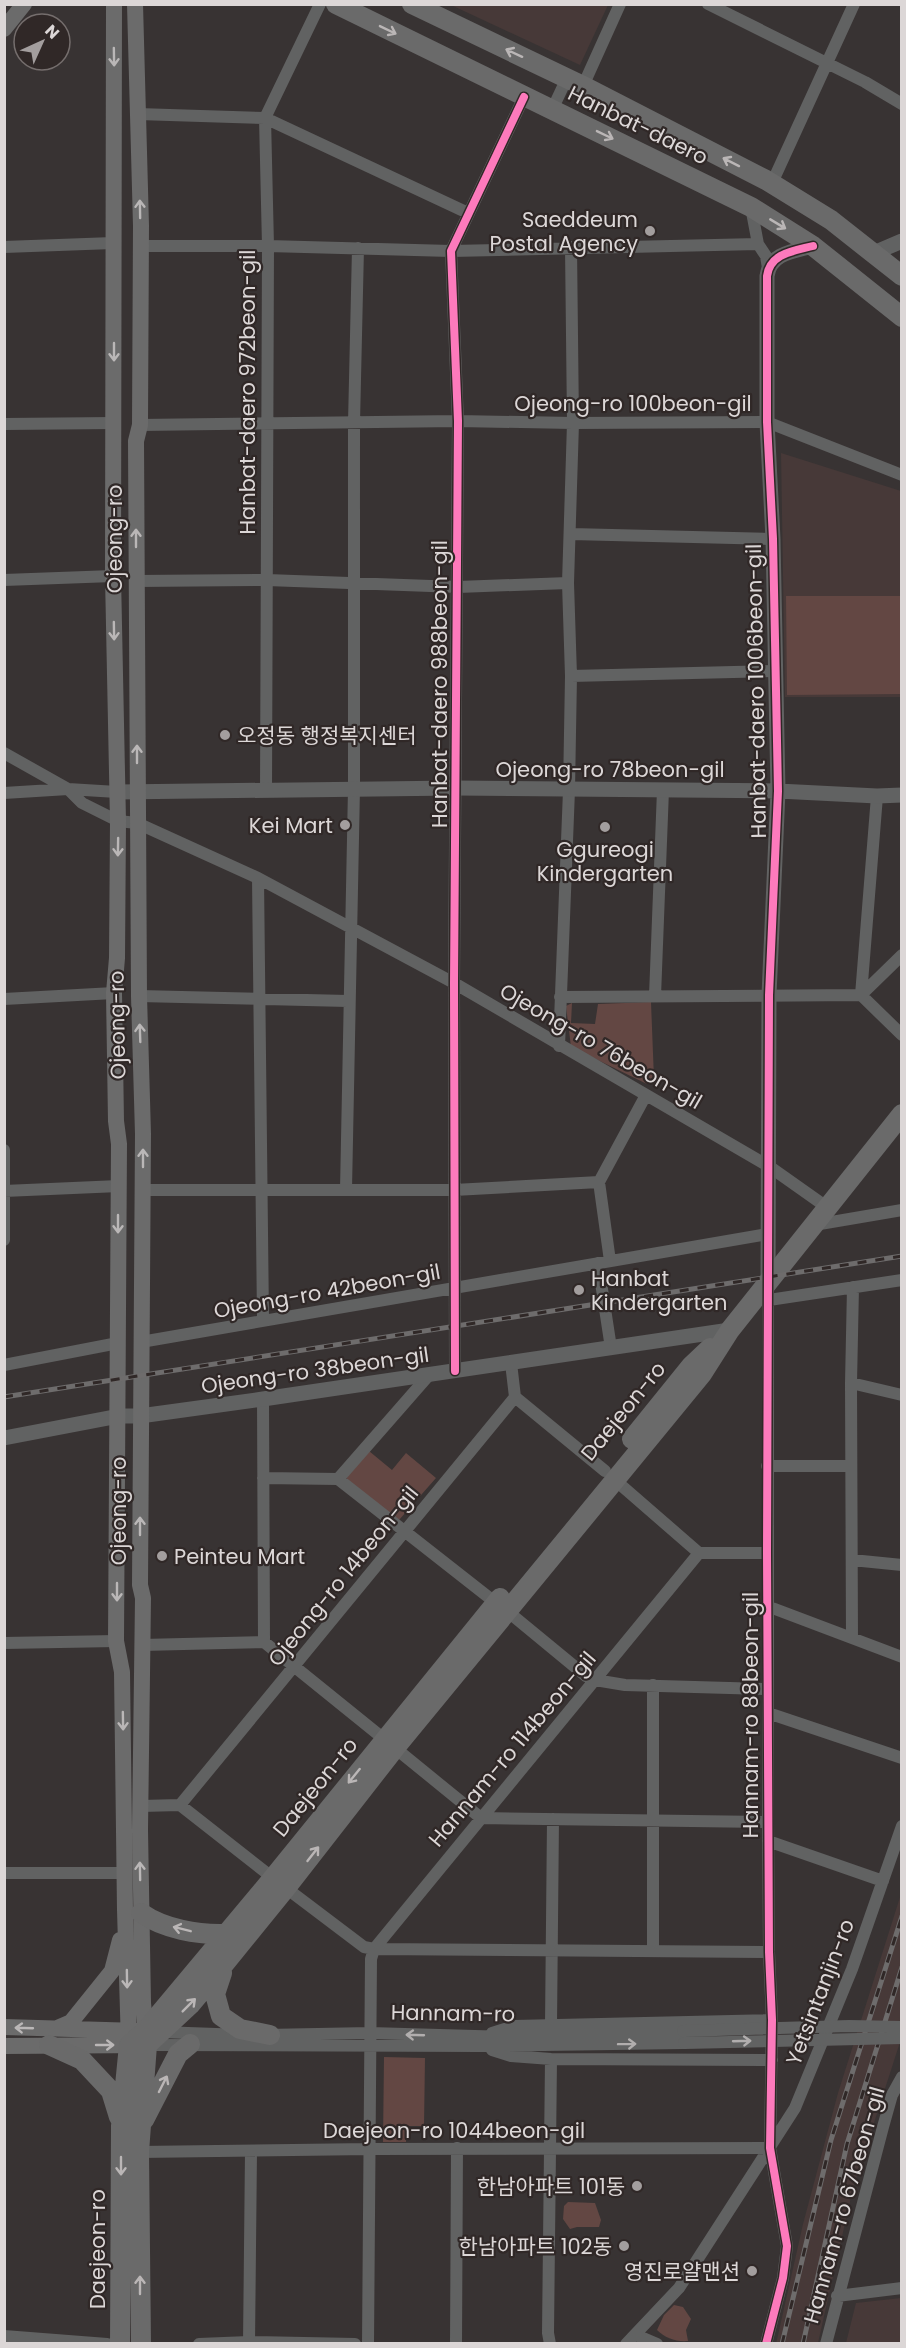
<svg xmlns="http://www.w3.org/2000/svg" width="906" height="2348" font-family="Poppins,'Noto Sans KR',sans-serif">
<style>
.built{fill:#473938}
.green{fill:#634743}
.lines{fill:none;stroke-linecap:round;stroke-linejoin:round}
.minor{stroke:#616262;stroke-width:12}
.tertiary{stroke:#616262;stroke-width:15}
.secondary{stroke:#6b6b6b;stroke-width:16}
.primary{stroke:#6a6a6a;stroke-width:20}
.rail-casing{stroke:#6e6c6c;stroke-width:5}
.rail{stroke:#302827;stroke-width:3;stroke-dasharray:9;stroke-linecap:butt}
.minor-bridge{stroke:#616262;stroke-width:12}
.cycleway-casing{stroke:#302827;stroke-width:11}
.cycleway{stroke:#fd7abc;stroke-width:8}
.oneway{stroke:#bab6b6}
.oneway2{stroke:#bab7b7}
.oneway3{stroke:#b1aeae}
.poi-dot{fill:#a39e9e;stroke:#302827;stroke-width:2}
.labels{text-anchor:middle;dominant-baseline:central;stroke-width:4.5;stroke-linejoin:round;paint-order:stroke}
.street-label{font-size:21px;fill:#dcd7d7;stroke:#302827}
.poi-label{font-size:21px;fill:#dcd7d7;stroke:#302827;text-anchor:end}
</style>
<rect width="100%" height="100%" fill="#383333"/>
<path class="built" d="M451,5l157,-1v1l-28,60z
M781,453l120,38v206h-116z
M901,1894v145l-48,149 -35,155 -42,1 27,-120 35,-131z
M901,2298v45h-55l10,-40z"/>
<path class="green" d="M786,596h115v98l-114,1z
M651,1002l3,77 -7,5 -76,-37 -5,-41 6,-3 -1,20 24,1 3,-20z
M369,1451l23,19 14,-17 30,25 -37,42 -54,-39 6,-11z
M384,2057l41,1 -1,68h-18v16h-23z
M568,2202l27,1 6,17 -2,7h-22l-7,2 -7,-10 1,-13z
M674,2305l9,2 8,12 -5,11 2,11c-12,1 -23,-3 -31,-11l7,-15z"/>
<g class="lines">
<path class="minor" d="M708,4l157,78 37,22
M583,86l37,-82
M552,110l15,-32
M138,114l127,4 203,95
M772,183l82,-179
M751,207l7,37
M140,246h128l183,5 307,-7 8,12 2,12
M4,247l109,-4
M4,424l110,-1
M140,425l318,-4 115,2 194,-1 135,53
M571,534l202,5
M4,580l109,-4
M136,581l131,-1 191,7 110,-4
M571,676l204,-5
M4,753l64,36 14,14 36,18 19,2 121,55 196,105 316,184 58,41
M266,791l2,-545 -3,-128 55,-114
M4,793l64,-4 49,3
M258,878l5,442
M861,995l16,-199
M861,995l41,-40
M139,996l209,5
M655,996l8,-206
M560,997l301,-2 41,40
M4,999l110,-6
M559,1046l10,-256 2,-114 -3,-93 5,-160 -2,-176
M4,1150v90
M143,1190h311l145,-8
M346,1190l8,-402v-365l4,-175
M4,1191l115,-5
M814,1225l88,-15
M610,1261l-11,-79 47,-87
M598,1263l13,85
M769,1300l133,-20
M141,1342l627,-108
M4,1365l114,-22
M455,1371l-1,-388 4,-562 -7,-170 73,-154
M851,1383l51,12
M515,1397l90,74
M263,1399l1,243
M767,1466h84
M263,1478l75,1
M338,1479l158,124
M338,1479l91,-104
M615,1480l84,73
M852,1560l50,5
M767,1606l135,51
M507,1611l79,65 9,4 30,5 143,4
M852,1638l-1,-255 2,-96
M4,1643l112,-2
M142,1645l122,-3 120,97
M653,1685v266
M768,1713l134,45
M395,1748l86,70 287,4
M180,1805l335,-408 -4,-34
M141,1806l39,-1 93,73
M768,1841l115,40
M4,1873h121
M286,1888l78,59 10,2 395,3
M551,2025l2,-206
M160,2032l84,3
M492,2033l22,-7 258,-6
M265,2035l105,-2 140,4 173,-6
M147,2045l334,1 203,-3
M492,2050l19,6 40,3 221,1
M139,2152l231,-3 400,-1
M837,2296l65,-8
M636,2335l21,9
M4,2336l103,8
M199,2344l50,-2 106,2
M249,2344l2,-193
M368,2344l3,-385 3,-10 325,-396h68
M456,2344l1,-196
M550,2344l-2,-11 3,-274
M626,2344l53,-56 116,-180 57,-139 50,-143
M766,2344l17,-66 4,-32 -17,-98 2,-128 -3,-68 -1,-130v-540
M826,2344l57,-217 9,-32 10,-18"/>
<path class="tertiary" d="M874,253l28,-12
M117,792l339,-4 322,3 99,5 25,-1
M768,1282l1,-287 9,-204 -5,-252 -6,-117v-146c3,-23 27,-25 46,-30
M4,1438l115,-22h21l123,-17 467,-69"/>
<path class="secondary" d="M114,4l-1,572 5,245 -1,137 -3,35 2,128 3,23 -3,497 6,31 3,238 4,135
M4,29l20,-25
M4,2027l135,4
M57,2028l14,-6 41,-51 8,-31
M4,2046l143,-1 -4,-42 -3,-173 3,-232 -3,-13 3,-451 -4,-138 -3,-555 4,-16 1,-199 -6,-222"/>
<path class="primary" d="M336,4l415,203 62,39 89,71
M412,4l171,82 183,94 65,40 71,56
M632,1439l59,-73 19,-18
M141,1913c23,16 57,22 85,21
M222,1973l-7,21 6,22 19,13 30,6
M49,2045l33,15 29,31 8,26
M144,2120l34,-66 12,-10
M120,2344l1,-218 8,-81 17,-15 127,-152 227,-280
M141,2344l-2,-192 8,-107 43,-40 35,-42 61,-75 109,-140 307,-374 28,-44 172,-216"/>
<defs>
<path id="rail" d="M4,1397l898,-141
M782,2344l49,-204 71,-224
M803,2344l44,-200 55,-177"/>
</defs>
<use href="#rail" class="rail-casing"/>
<use href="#rail" class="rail"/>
<path class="minor-bridge" d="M683,2031l166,-5 53,1
M684,2043l218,-5"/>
<defs>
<path id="cycleway" d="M455,1371l-1,-388 4,-562 -7,-170 73,-154
M766,2344l17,-66 4,-32 -17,-98 2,-128 -3,-68 -2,-399 2,-558 9,-204 -5,-252 -6,-117v-146c3,-23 27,-25 46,-30"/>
</defs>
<use href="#cycleway" class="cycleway-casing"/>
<use href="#cycleway" class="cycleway"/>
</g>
<defs><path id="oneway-shaft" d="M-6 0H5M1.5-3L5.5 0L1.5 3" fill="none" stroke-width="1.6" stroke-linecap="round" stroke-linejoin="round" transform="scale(1.5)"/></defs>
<g class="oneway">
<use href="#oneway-shaft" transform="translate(388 30) rotate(26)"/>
<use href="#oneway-shaft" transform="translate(514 53) rotate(-155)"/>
<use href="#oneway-shaft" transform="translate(605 135) rotate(26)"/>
<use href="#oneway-shaft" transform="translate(731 162) rotate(-153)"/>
<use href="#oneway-shaft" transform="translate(778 224) rotate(31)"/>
<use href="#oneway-shaft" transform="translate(354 1776) rotate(129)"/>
<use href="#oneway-shaft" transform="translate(313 1854) rotate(-52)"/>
<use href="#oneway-shaft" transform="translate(182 1929) rotate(-166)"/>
<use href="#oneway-shaft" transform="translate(189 2005) rotate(-45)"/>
<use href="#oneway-shaft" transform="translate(163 2084) rotate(-63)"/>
<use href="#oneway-shaft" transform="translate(121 2166) rotate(90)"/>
<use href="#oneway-shaft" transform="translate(140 2285) rotate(-90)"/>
</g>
<g class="oneway2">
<use href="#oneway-shaft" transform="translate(114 57) rotate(89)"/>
<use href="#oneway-shaft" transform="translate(140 209) rotate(-91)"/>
<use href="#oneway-shaft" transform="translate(114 352) rotate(90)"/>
<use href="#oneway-shaft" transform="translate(136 538) rotate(-90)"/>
<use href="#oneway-shaft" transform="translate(114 631) rotate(89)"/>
<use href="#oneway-shaft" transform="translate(137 754) rotate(-90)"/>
<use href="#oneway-shaft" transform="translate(118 847) rotate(91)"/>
<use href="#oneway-shaft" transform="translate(140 1033) rotate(-92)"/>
<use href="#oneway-shaft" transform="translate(143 1158) rotate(-90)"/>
<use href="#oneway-shaft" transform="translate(118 1224) rotate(90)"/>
<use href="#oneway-shaft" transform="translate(140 1526) rotate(-90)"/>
<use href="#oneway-shaft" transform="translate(117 1592) rotate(90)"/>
<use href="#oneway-shaft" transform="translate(123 1721) rotate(89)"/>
<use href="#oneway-shaft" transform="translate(140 1871) rotate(-91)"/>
<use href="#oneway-shaft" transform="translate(127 1979) rotate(89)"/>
<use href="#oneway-shaft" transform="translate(24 2028) rotate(-178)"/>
<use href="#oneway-shaft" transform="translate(105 2045)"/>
</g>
<g class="oneway3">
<use href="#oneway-shaft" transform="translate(415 2035) rotate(-178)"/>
<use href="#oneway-shaft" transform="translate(742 2041) rotate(-2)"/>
<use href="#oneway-shaft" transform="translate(627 2044) rotate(-1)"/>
</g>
<g class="poi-dot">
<circle cx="650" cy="231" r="6"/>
<circle cx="225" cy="735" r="6"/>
<circle cx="345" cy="825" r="6"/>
<circle cx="605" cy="827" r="6"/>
<circle cx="579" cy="1290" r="6"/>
<circle cx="162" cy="1556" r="6"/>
<circle cx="637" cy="2186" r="6"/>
<circle cx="624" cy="2246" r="6"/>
<circle cx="752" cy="2271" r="6"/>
</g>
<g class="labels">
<g class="street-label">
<text transform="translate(638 125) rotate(26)">Hanbat-daero</text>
<text transform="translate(247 392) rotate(-90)">Hanbat-daero 972beon-gil</text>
<text x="633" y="403">Ojeong-ro 100beon-gil</text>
<text transform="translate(114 539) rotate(-90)">Ojeong-ro</text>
<text transform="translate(439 684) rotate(-90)">Hanbat-daero 988beon-gil</text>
<text transform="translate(756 691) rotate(-91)">Hanbat-daero 1006beon-gil</text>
<text x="610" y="769">Ojeong-ro 78beon-gil</text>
<text transform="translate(117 1025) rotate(-91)">Ojeong-ro</text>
<text transform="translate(601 1046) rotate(30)">Ojeong-ro 76beon-gil</text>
<text transform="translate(327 1291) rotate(-10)">Ojeong-ro 42beon-gil</text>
<text transform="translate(315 1370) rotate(-8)">Ojeong-ro 38beon-gil</text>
<text transform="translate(623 1411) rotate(-51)">Daejeon-ro</text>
<text transform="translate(118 1511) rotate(-90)">Ojeong-ro</text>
<text transform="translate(343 1576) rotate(-51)">Ojeong-ro 14beon-gil</text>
<text transform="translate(750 1715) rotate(-90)">Hannam-ro 88beon-gil</text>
<text transform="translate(512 1749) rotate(-50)">Hannam-ro 114beon-gil</text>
<text transform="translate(315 1787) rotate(-51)">Daejeon-ro</text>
<text transform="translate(820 1992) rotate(-69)">Yetsintanjin-ro</text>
<text transform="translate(453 2013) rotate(1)">Hannam-ro</text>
<text x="454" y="2130">Daejeon-ro 1044beon-gil</text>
<text transform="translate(844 2205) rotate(-74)">Hannam-ro 67beon-gil</text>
<text transform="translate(97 2249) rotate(-90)">Daejeon-ro</text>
</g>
<g class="poi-label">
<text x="638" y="219">Saeddeum<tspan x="638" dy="24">Postal Agency</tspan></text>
<text x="237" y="735" text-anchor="start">오정동 행정복지센터</text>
<text x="333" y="825">Kei Mart</text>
<text x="605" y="849" text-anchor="middle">Ggureogi<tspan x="605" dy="24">Kindergarten</tspan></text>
<text x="591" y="1278" text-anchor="start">Hanbat<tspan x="591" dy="24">Kindergarten</tspan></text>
<text x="174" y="1556" text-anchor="start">Peinteu Mart</text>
<text x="625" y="2186">한남아파트 101동</text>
<text x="612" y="2246">한남아파트 102동</text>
<text x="740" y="2271">영진로얄맨션</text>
</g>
</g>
<rect width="906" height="2348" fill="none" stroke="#dcd7d7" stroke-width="12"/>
<g transform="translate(42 42) rotate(45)"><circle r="28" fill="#302827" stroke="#756e6d" stroke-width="1.5"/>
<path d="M0-4.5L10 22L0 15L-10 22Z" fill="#a39e9e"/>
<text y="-9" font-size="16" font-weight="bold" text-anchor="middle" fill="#dcd7d7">N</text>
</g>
</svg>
